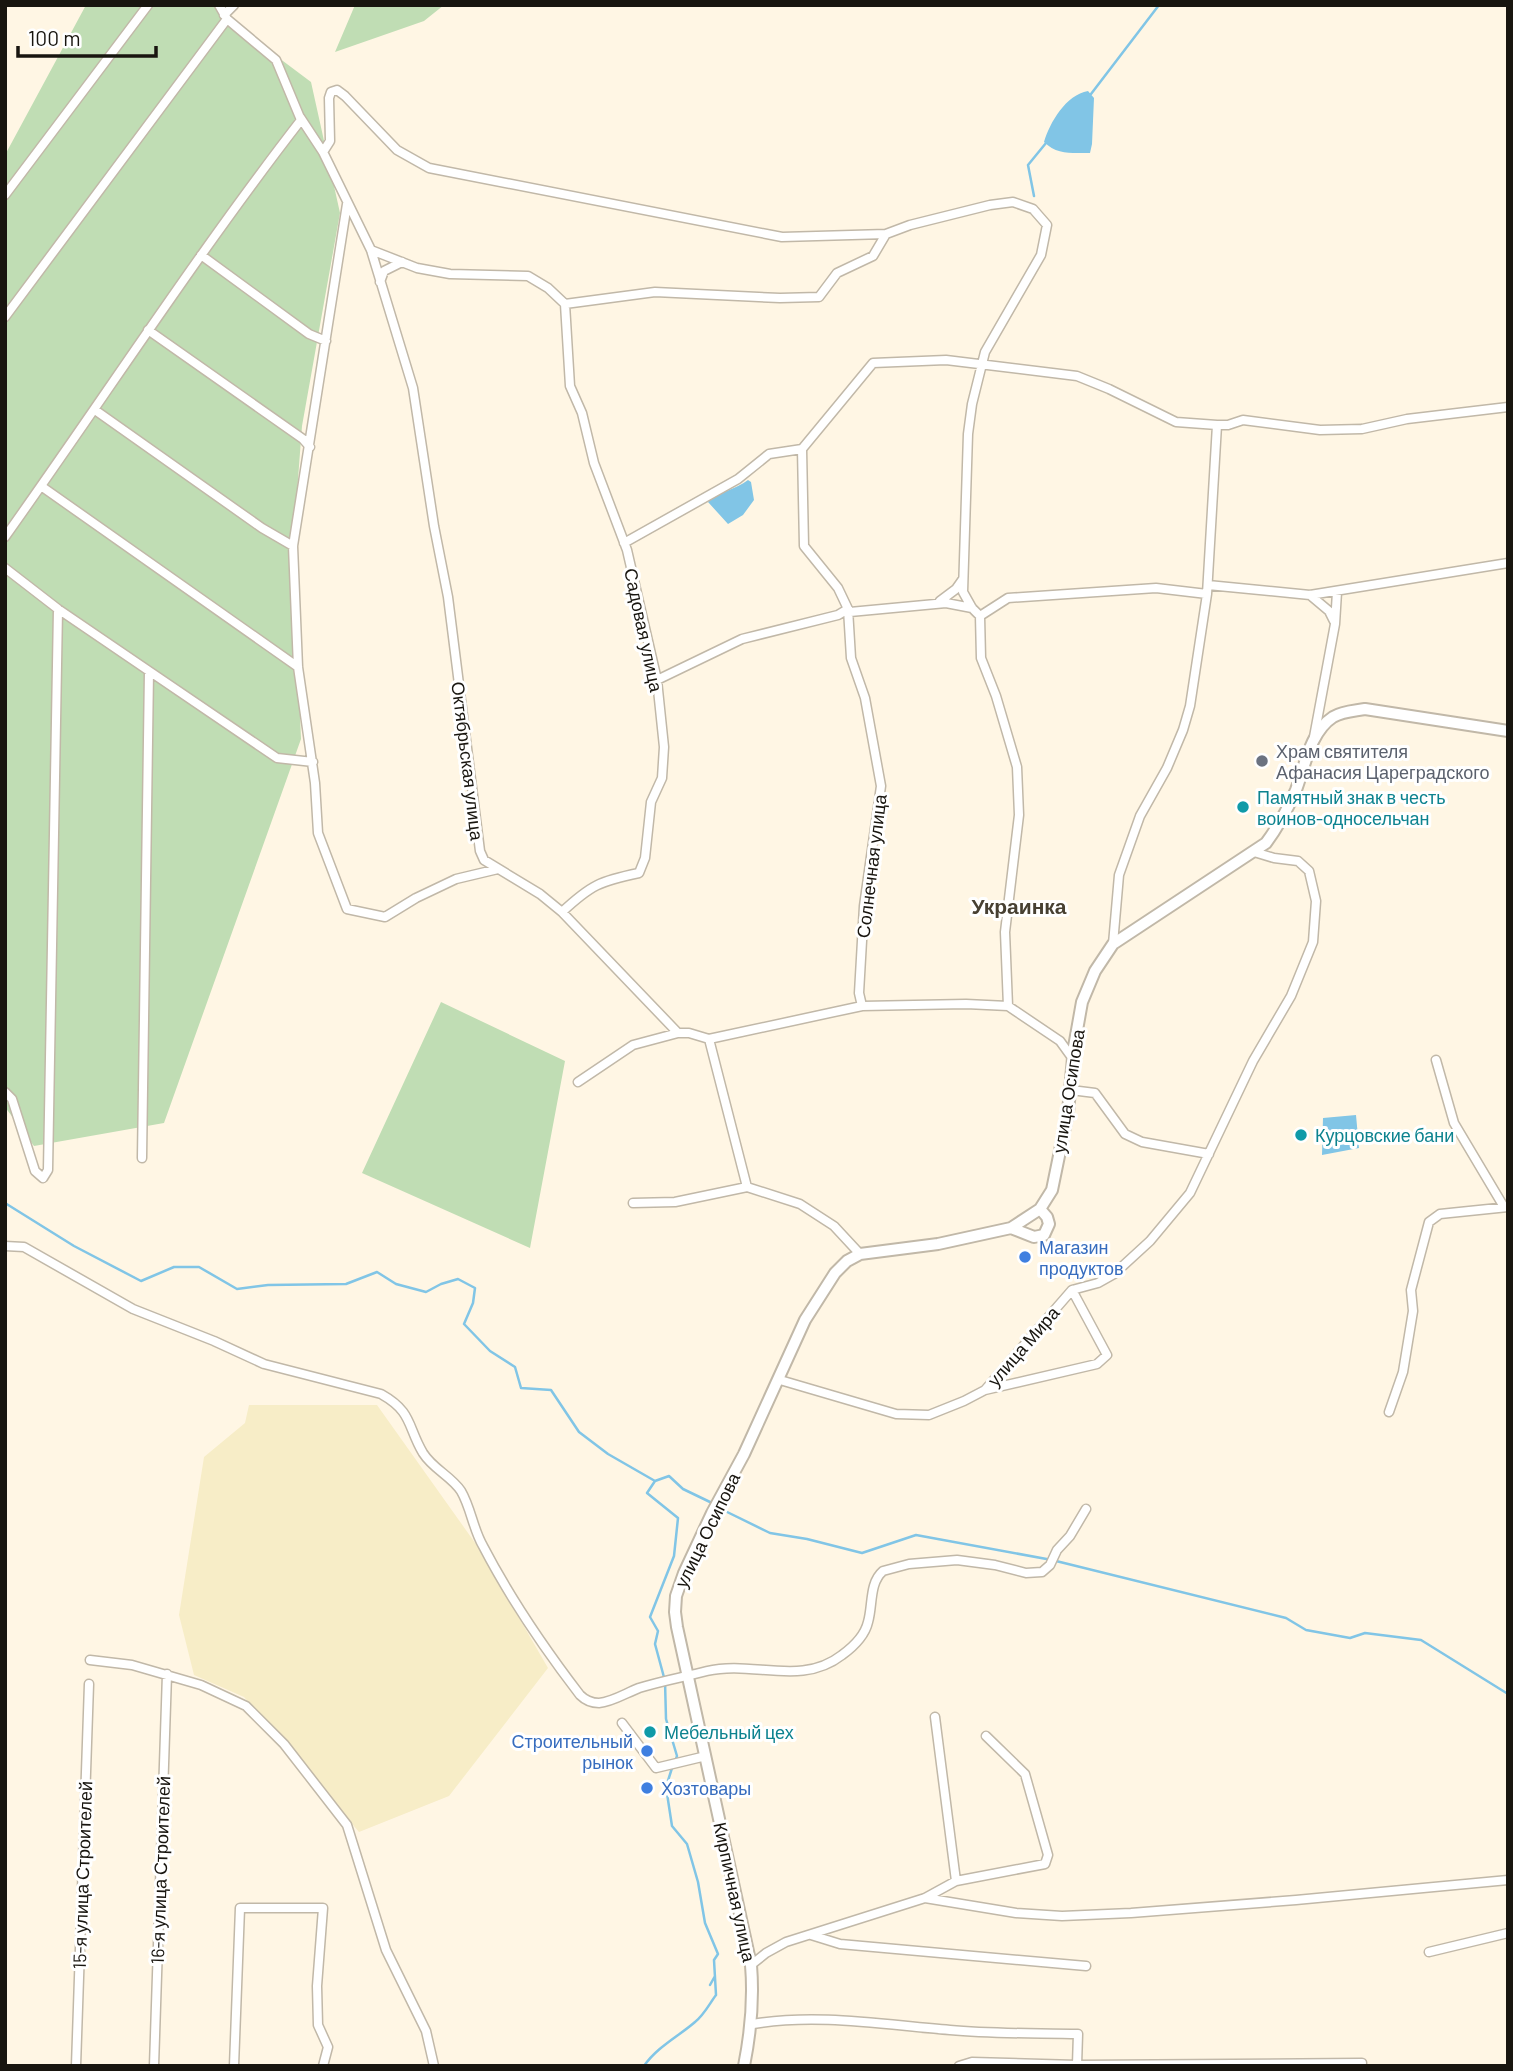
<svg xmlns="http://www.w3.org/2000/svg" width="1513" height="2071" font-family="Barlow,sans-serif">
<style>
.green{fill:#c0ddb4}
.sand{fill:#f7edc7}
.water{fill:#81c5e6}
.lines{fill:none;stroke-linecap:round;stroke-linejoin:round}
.stream{stroke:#81c5e6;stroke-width:2.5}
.street-casing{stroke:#c1b8a8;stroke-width:11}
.secondary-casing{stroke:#c1b8a8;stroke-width:14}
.street{stroke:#fff;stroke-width:8}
.secondary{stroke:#fff;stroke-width:10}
.worship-dot{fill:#6b7280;stroke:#fff;stroke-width:2.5}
.culture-dot{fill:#0f9aa8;stroke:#fff;stroke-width:2.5}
.shop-dot{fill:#3f7fe0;stroke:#fff;stroke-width:2.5}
.labels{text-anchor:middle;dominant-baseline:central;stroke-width:6;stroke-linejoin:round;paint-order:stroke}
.street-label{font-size:18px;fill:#18150f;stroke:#fff}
.worship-label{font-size:18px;fill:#5b616d;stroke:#fff;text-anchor:start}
.culture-label{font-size:18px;fill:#0d838f;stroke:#fff;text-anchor:start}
.shop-label{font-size:18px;fill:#366cbe;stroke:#fff;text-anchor:start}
.quarter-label{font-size:21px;font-weight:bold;fill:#474032;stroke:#fff}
</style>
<rect width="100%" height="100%" fill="#fff6e4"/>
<path class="green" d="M86,5h131l10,14 84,63 29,131 -38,213 -9,120 8,193 -137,384 -130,23 -29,-39v-952z
M355,5h89l-20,16 -89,31z
M441,1002l124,59 -35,187 -168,-75z"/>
<path class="sand" d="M249,1405h128l101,142 70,121 -99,128 -90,36 -115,-135 -50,-22 -15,-60 25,-158 41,-34z"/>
<path class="water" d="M1088,91l6,7 -2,46 -2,9c-18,0 -33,2 -46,-11 6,-20 22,-47 44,-51z
M748,480l3,2 3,18 -11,15 -15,9 -20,-22c10,-11 28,-12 40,-22z
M1356,1115l3,33 -37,7 1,-37z"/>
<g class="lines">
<path class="stream" d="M1091,94l68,-89
M1034,196l-6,-31 18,-22
M5,1203l69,43 67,35 33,-14h25l38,22 31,-4 78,-1 31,-12 19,12 30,8 15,-8 17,-5 17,9 -2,15 -9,21 26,27 25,16 6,21 30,2 28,42 29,22 47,27 14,-5 14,13 27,13
M655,1481l-8,12 31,25 -4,38 -24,61 8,14 -3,13 10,37 1,38 11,37 -2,6
M721,1509l49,24 37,6 55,14 54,-18 136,25 234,58 20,12 44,8 15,-5 56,7 87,54
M710,1985l5,-9
M644,2066c13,-19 35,-30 51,-44 9,-7 15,-19 21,-27l-2,-35 4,-6 -13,-31 -7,-41 -11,-38 -15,-18 -6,-39 6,-19"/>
<defs>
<path id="street" d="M219,5l8,14
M224,15l10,-10
M300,117l23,35 48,98 42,138 21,138 14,71 32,254 4,9 56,34 22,18 116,121h11l20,6 38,148 53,17 34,22 26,28
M323,152l7,-11 -1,-43 2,-6 6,-2 8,6 52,54 32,18 353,69 104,-3
M5,195l143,-190
M347,204l-54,342 5,121 17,116 3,50 29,76 38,8 31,-19 40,-19 42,-10
M371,250l46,18 33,6 78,2 20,12 17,16
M201,255l108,79 17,7
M380,282l4,-11 18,-9
M565,304l90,-12 125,6 39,-1 18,-24 36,-17 13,-22 24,-9 80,-20 23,-3 20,7 14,16 -6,30 -56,97 -13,52 -4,30 -5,158 9,16 8,8 1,42 15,38 21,71 2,48 -14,117 3,74
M5,317l222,-298 49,41 25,60c-104,134 -197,278 -296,417
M148,330l155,109 7,8
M95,410l167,118 31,18
M802,449l2,97 34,42 10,21 3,49 14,40 16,88 -17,120 -5,87 3,13
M41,486l257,181
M624,543l114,-64 31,-25 33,-5 71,-86 73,-3 131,16 32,13 67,33 41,3h11l15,-5 77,10 42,-1 45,-10 101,-12
M5,568l53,41
M1208,585l102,10 198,-32
M1310,595l19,16 5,10
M940,601l16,-12 7,-10
M980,616l28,-18 148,-10 51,6
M149,671l128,87 36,4
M657,680l85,-41 96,-24 10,-6 2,3 96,-9 26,5
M1314,737l21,-113 2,-32
M562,912c29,-27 38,-31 77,-39l6,-15 6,-56 11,-24 2,-31 -7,-67 -30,-130 -33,-87 -12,-50 -12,-27 -5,-82
M1113,944l6,-69 21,-59 27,-48 16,-38 7,-24 17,-112 10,-169
M709,1039l153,-33 104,-2 42,2 52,35 13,18
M1436,1060l18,63 50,84
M578,1082l55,-37 45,-12
M1071,1090l24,3 30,41 17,8 67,12
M5,1092l7,7 23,72 8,7 5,-8 10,-561 91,62 -7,487
M633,1203l42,-1 72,-15
M5,1246l19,1 109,62 81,32 50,23 117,30c32,18 26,32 42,59 10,16 28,23 38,38 10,17 12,38 22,55 27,52 61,102 97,149 5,5 11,8 19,8 13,-1 27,-10 40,-15 22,-7 45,-11 68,-17 46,-11 94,16 135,-16 11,-8 23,-20 26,-33 5,-17 1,-39 15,-51l26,-7 48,-4 38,5 31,8 16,-1 8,-7 7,-15 13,-14 16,-27
M780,1380l116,34 33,1 35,-14 21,-11 87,-100 26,-7 16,-9 36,-33 40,-48 63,-132 38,-65 22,-54 3,-41 -7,-30 -11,-10 -24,-3 -20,-6
M985,1390l112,-26 10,-9 -35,-65
M1389,1412l14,-40 10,-61 -2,-21 18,-68 11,-8 68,-7
M90,1660l42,5 69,20 45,21 38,38 63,81 39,125 40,81 8,35
M935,1717l21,164
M622,1723l34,45 50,-12
M925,1898l91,15 46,3 69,-3 165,-13 212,-20
M811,1935l29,9 246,22
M1429,1952l79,-19
M751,1965l15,-12 20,-11 139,-44 31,-17 89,-17 3,-9 -23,-81 -39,-38
M753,2024c64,-11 132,1 197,6 42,4 85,3 128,4l-1,31
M76,2066l13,-382
M154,2066l13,-392
M234,2066l6,-158h83l-6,78 1,39 10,22 -5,19
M959,2066l13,-4 105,3 285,-2"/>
<path id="secondary" d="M1011,1228l23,9 10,-2 5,-11 -2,-7 -7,-8
M744,2066c7,-35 10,-65 7,-101l-74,-338 -2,-15 1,-16 8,-23 28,-60 32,-59 61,-134 30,-47 12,-12 13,-7 78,-10 73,-16 29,-19 12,-19 16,-78 6,-65 8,-45 13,-31 18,-27 153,-101c12,-16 22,-35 30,-53 9,-24 14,-58 37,-73 10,-6 21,-6 32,-8l143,22"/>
</defs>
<use href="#street" class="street-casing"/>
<use href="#secondary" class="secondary-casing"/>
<use href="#street" class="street"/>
<use href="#secondary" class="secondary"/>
</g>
<circle class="worship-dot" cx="1262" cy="761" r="7"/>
<g class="culture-dot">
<circle cx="1243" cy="807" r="7"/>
<circle cx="1301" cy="1135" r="7"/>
<circle cx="650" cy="1732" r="7"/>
</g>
<g class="shop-dot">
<circle cx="1025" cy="1257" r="7"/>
<circle cx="647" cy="1751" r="7"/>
<circle cx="647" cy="1788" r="7"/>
</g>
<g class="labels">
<g class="street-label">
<text transform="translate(644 630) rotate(78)">Садовая улица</text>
<text transform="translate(468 761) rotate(83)">Октябрьская улица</text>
<text transform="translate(871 866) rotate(-83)">Солнечная улица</text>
<text transform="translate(1068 1091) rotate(-81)">улица Осипова</text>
<text transform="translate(1023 1346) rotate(-49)">улица Мира</text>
<text transform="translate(707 1530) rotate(-64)">улица Осипова</text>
<text transform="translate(160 1870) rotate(-88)">16-я улица Строителей</text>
<text transform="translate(82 1875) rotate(-88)">15-я улица Строителей</text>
<text transform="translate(735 1892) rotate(78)">Кирпичная улица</text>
</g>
<g class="worship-label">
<text x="1276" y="751">Храм святителя<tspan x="1276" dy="21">Афанасия Цареградского</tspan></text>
</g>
<g class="culture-label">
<text x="1257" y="797">Памятный знак в честь<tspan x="1257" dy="21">воинов-односельчан</tspan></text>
<text x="1315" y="1135">Курцовские бани</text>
<text x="664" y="1732">Мебельный цех</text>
</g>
<g class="shop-label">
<text x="1039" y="1247">Магазин<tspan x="1039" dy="21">продуктов</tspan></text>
<text x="633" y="1741" text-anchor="end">Строительный<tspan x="633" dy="21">рынок</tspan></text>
<text x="661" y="1788">Хозтовары</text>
</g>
<g class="quarter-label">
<text x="1019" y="905">Украинка</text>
</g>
</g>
<rect width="1513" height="2071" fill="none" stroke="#18150f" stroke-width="14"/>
<path d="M18 46v10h138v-10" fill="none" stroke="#18150f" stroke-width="3.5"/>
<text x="28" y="46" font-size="21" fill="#18150f" stroke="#ffffff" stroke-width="5" paint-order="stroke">100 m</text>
</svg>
